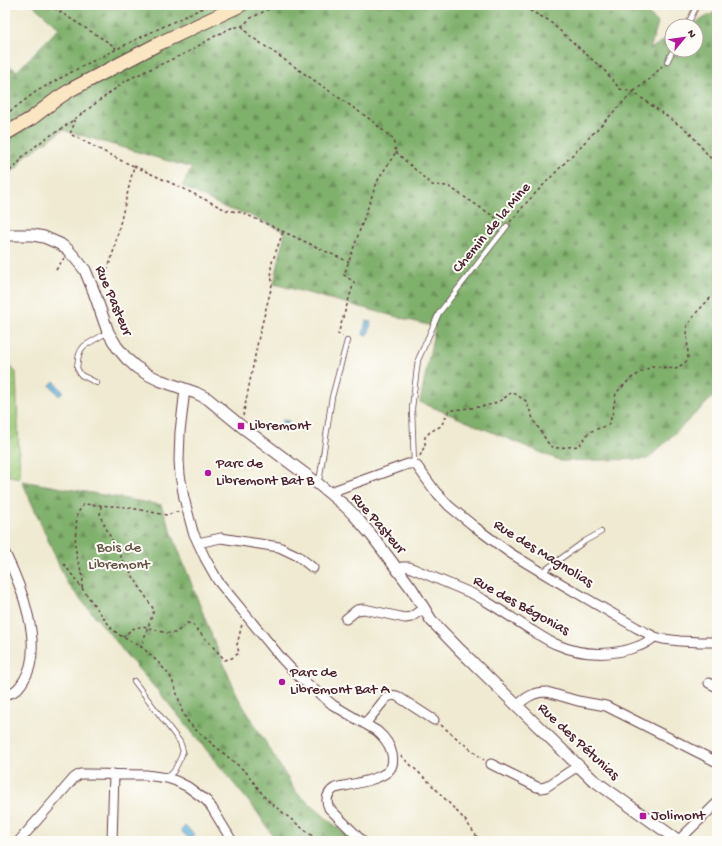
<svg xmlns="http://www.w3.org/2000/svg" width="722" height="846" font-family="'Gochi Hand',sans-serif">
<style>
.forest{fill:url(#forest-firs);stroke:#64684c}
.garden{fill:url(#garden-furrows);stroke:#747654}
.water{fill:#60b5dc;stroke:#556a84}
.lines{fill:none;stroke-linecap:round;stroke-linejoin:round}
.service-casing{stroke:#633d44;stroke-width:6}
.minor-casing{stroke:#633d44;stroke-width:11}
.tertiary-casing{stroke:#633d44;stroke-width:13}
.secondary-casing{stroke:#633d44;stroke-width:15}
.path{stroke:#633d44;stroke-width:1.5;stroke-dasharray:3 3;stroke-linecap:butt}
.service{stroke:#fff;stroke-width:4.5}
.minor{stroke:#fff;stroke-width:9}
.tertiary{stroke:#fff;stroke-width:11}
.secondary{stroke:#fbe6c3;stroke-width:13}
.poi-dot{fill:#b5179e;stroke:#fdfcf7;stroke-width:1.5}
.labels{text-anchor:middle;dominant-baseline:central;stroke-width:4;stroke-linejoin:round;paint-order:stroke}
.street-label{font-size:15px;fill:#4a1f2b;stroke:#fdfcf7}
.poi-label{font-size:15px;fill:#4a1f2b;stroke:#fdfcf7;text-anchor:start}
.park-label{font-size:15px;fill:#645343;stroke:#fdfcf7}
</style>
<defs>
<pattern id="forest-firs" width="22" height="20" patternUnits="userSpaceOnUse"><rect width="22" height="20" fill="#7fb06c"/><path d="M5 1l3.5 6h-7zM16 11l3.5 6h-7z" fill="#6a8f59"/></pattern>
<pattern id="garden-furrows" width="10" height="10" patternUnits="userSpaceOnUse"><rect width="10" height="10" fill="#9fcd7c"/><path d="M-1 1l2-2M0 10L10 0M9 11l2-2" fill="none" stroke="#8ab06b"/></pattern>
</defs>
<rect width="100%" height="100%" fill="#fdfcf7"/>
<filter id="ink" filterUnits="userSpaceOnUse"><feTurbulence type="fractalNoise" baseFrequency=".025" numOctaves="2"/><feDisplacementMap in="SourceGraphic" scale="8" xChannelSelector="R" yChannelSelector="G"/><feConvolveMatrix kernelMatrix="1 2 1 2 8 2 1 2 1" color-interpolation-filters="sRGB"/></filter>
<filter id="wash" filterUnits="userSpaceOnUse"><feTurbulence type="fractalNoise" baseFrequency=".012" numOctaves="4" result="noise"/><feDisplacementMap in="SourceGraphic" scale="16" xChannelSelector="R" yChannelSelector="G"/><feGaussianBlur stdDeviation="0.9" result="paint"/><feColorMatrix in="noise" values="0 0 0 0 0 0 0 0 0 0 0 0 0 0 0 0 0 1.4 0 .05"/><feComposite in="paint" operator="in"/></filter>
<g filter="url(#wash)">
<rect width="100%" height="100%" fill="#efead1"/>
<path class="forest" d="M33,5h605l20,18 -8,26 22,-13v14h24v-24h-6l27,-15v382l-69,66 -87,2 -141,-59 15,-75 -161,-43 11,-52 -38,-18 -19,-5 -46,-23 10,-18 -129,-38 -39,27 -5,9 -14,11v-113l12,7 42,-43z
M22,481l139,24 50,129 28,65 57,93 57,49h-77l-18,-28 -94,-115 -41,-47 -4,-6 -52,-62z"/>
<path class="garden" d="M5,362l11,10 4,106 -15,-3z"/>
<path class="water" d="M366,321l5,1 -3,13h-5z
M54,381l9,11 -4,4 -9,-11z
M283,420l6,1 -4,12 -5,-2z
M185,826l9,8 -4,5 -9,-8z"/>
</g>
<g filter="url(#ink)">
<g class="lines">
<defs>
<path id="service" d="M687,26l10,-21
M667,62l6,-12
M97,383l-16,-8 -4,-7c1,-8 1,-16 7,-22l24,-14
M414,464l-2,-56 6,-48 21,-47 68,-87
M317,483l3,-7 12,-79 15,-56
M543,573l2,-3 40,-29 16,-9
M134,681l46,61 3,9 -2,6 -7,14 -7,7"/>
<path id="minor" d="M185,389l-5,43 -1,28 1,15 4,23 9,34 12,26 13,23 64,78 17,18 34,28 44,26c7,6 13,13 15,23 1,5 1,11 -2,15 -7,11 -42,16 -55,19 -8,5 -10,12 -6,20l33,33
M331,494l2,-3 75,-27h6l3,2 18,25 14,15 26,21 35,26 38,23 89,52 18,9 8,2 17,2 21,1h16
M198,543l23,-5 58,9 19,9 15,12
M5,553c16,32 40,94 19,127 -5,8 -10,14 -19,14
M398,570l4,-3h7l64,27 11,6c15,9 30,19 44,28 10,6 19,13 30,17 25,11 56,11 81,1 6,-2 11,-6 16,-9
M346,619l11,-9 7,-1 41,9 6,-1 13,-9
M709,683l8,4
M517,706c9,-9 17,-14 30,-14l31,9 28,5 111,56
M365,724l21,-26c4,-3 7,-3 11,-2l37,24
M491,764l46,23 4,1 5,-1 32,-21
M19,841l55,-63 6,-4h7l59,1 21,3 9,3 12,6 19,14 5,7 20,33
M112,841l2,-67
M678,841l39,-38"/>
<path id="tertiary" d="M5,235h28l11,2 16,7 8,6 8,9 9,11 9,22 14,40 9,15 10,12 9,8 11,7 12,6 37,13 12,6 33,27 76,57 28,23 9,9 19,22 39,52 19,31 29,30 132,129 87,62"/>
<path id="secondary" d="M5,134l27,-16 26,-20 14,-9 88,-46 81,-38"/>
</defs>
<use href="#service" class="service-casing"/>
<use href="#minor" class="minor-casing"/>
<use href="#tertiary" class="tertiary-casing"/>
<use href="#secondary" class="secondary-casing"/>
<path class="path" d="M49,5l65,41 2,3
M519,5l29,15 57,51 15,18 13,3 56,40 28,34
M242,26l7,9 122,85 22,19 3,13 -17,26 -5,12 -30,85 10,7 -16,52 5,2
M5,115l32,-24 42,-23 60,-30 70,-33
M73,120l2,2 -5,12 52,27 12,5 -22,91 -11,29
M396,152l36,33 16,1 54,36
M134,166l50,23 42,21 17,3 106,49
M5,175l13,-11 5,-8 23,-18 14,-8 67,-50 19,-9 42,-19 29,-17 14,-7 11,-2 9,-8 26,-13
M510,222l18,-21 105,-109 19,-15 10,-11
M56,270l8,-12
M243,416l16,-80 13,-51 -1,-20 12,-33
M420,456l5,-11v-8l5,-5 11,-6 8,-15c17,-4 35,-2 50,-10 5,-2 9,-6 13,-9l14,9 8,20 16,25 7,2 22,-2 10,-14 19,-7 4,-9 4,-23 14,-14 22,-13 24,3 12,-9 -1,-34 9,-13 21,-22
M101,506l-1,10 18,36 36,58 -13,37
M64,564l48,65 9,7 22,12 16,15 11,13 5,11 8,27 6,9 8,8 49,41 20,27 36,29 17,13
M82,588l1,-11 -6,-19 -2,-14 2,-30 7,-10 42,3 40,8 14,-4
M123,637l9,-8 11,-3 23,7h10l11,-10 5,1 33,36 7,-2 7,-5 -2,-8 5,-21
M441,725l18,15 25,20
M401,756l28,26 36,38 15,21"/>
<use href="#service" class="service"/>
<use href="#minor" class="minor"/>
<use href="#tertiary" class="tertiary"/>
<use href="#secondary" class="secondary"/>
</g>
</g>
<g class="poi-dot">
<rect x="237" y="422" width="8" height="8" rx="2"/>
<circle cx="208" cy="473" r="4"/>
<circle cx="282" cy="682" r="4"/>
<rect x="639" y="812" width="8" height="8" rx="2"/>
</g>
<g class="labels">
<g class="street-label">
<text transform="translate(492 228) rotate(-50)">Chemin de la Mine</text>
<text transform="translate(113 301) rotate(67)">Rue Pasteur</text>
<text transform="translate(378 524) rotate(49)">Rue Pasteur</text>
<text transform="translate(543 554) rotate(32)">Rue des Magnolias</text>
<text transform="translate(521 606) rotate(29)">Rue des Bégonias</text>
<text transform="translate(578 742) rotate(43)">Rue des Pétunias</text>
</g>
<g class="poi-label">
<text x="249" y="426">Libremont</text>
<text x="216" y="464">Parc de<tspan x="216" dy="17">Libremont Bat B</tspan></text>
<text x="290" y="673">Parc de<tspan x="290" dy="17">Libremont Bat A</tspan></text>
<text x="651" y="816">Jolimont</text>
</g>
<g class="park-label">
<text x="119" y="548">Bois de<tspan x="119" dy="17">Libremont</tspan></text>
</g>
</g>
<rect width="722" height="846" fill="none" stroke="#fdfcf7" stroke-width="20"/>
<g transform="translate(684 38) rotate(61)"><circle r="19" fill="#fdfcf7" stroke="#b5a4a5"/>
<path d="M0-3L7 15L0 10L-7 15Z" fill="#b5179e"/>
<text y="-6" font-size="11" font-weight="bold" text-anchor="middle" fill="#4a1f2b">N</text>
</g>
</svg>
